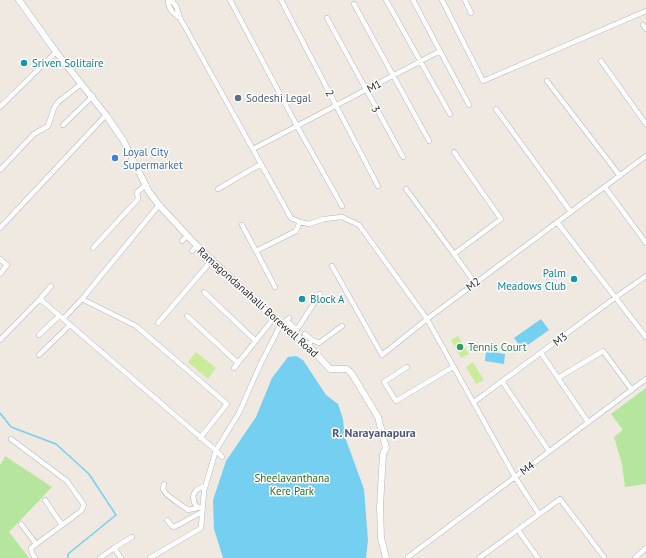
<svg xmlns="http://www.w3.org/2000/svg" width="646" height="558" font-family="'PT Sans',sans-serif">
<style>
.green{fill:#b6e59e}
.pitch{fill:#c9ec9a}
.water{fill:#75cff0}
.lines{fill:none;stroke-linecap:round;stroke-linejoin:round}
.stream{stroke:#75cff0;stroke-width:1.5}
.street-casing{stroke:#b4b7c1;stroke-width:5.5}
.secondary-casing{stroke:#b4b7c1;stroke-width:7}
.street{stroke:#fff;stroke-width:4.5}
.secondary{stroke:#fff;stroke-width:6}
.culture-dot{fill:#0f9aa8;stroke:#fff;stroke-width:1.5}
.service-dot{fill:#5c6f8a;stroke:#fff;stroke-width:1.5}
.shop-dot{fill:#3f7fe0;stroke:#fff;stroke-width:1.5}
.leisure-dot{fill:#2e9e5b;stroke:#fff;stroke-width:1.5}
.labels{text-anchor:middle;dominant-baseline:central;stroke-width:3;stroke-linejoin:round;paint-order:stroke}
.culture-label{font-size:11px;fill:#0d838f;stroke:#fff;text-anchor:start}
.street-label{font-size:11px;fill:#2e2e2e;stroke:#fff}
.service-label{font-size:11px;fill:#4e5e75;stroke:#fff;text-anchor:start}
.shop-label{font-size:11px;fill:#366cbe;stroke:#fff;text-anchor:start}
.leisure-label{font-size:11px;fill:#27864d;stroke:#fff;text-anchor:start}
.park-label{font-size:11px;fill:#2c6e1b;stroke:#fff}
.neighbourhood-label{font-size:12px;font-weight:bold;fill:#4d5680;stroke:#fff}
</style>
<rect width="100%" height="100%" fill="#efe9e1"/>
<path class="green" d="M646,388v96l-21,3 -3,-23 -8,-27 9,-7 -12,-16z
M5,456l47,31 -43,45 20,26h-29v-93l3,-4z"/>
<path class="pitch" d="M458,336l11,18 -8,4 -10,-18z
M196,352l20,16 -8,11 -20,-17z
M473,362l11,18 -8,4 -10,-17z"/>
<path class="water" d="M541,319l8,11 -27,19 -8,-11z
M486,351l19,3 -1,10 -19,-3z
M296,356l7,4 23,35 12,9 5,15 2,18 19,52 4,51 -2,18h-143l-9,-29 -1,-29 13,-39 30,-44 16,-39 16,-21z"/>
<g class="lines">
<path class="stream" d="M0,413l11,14 45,17 33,30 27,41 -48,39v4"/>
<defs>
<path id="street" d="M168,0c0,9 5,13 12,18
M170,0c7,4 8,11 10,18l111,200 9,4 9,2 15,-5 18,-2 17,8 68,94 219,-163
M230,0l67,126 45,80
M281,0l97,186
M386,0l64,114
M413,0l27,51
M442,0l41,81 163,-70
M465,0l6,13
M354,4l75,137
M327,18l76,139
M643,25l3,4
M601,61l45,63
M547,81l73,95
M0,107l56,-55
M496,109l75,103
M63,125l30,-29
M253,149l187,-98 29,54
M454,152l47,67 -47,35 21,29
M0,170l34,-36 14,-8 6,-18 4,-6 23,-18
M605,187l41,56
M218,189l43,-25
M406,189l48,65
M557,222l89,115
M242,225l14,26
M0,228l106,-113
M182,241l5,-5
M93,248l45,-49 -1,-7 9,-7
M192,251l5,-5
M0,259l7,6 -7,9
M332,266l50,89 45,-36 88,158 24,37
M275,287l-19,-36 40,-20 4,-9
M204,292l52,49
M40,299l11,-13
M82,299l54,27 91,78 -27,34
M187,316l51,47
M63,319l19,-20 77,-94
M287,321l10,9
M158,323l54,-63
M294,334l26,-40
M305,334l7,6
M39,335l20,-19
M0,340l40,-41 173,149
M308,345l4,-5 7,3 23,-17
M541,353l47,69
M39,355l31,-30
M407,367l-23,15 12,19 57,-34
M234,368l40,-50
M558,378l45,-27 29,39
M502,381l47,70
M474,402l142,-105 30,-21
M11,439l56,42 17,24 -3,6 -50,37 1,5 3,5
M216,450l6,7
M164,484l-1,5c2,7 18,15 25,21l15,-3
M45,500l17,25
M197,507c-7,-9 -4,-19 8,-20
M167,520l5,6 2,1 28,-15
M21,524l15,20
M518,530l20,28
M114,548l18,-11
M408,557l238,-178
M100,558l14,-10 7,10
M150,558l51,-30 3,-37 12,-41 23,-37 21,-48 21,-41 5,-3 3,-3
M479,558l81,-59 44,58
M635,558l11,-10"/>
<path id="secondary" d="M19,0l37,52 50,63 17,25 26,52 10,13 38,41 77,72 34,27 22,24h17l5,5 26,43 8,31 -3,6 -3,52 1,32 5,20"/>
</defs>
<use href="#street" class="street-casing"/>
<use href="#secondary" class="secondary-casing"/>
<use href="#street" class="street"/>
<use href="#secondary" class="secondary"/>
</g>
<g class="culture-dot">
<circle cx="24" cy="63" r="4"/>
<circle cx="574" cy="279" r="4"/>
<circle cx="302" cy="299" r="4"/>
</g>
<circle class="service-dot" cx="238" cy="98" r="4"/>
<circle class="shop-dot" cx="115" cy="158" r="4"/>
<circle class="leisure-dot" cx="460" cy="347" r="4"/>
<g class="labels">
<g class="culture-label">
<text x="32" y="63">Sriven Solitaire</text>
<text x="566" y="273" text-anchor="end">Palm<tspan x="566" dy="13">Meadows Club</tspan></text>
<text x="310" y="299">Block A</text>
</g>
<g class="street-label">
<text transform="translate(374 86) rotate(-28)">M1</text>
<text transform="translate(330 93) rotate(62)">2</text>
<text transform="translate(376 109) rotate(61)">3</text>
<text transform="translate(473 284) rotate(-37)">M2</text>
<text transform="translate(258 302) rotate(42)">Ramagondanahalli Borewell Road</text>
<text transform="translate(560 339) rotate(-37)">M3</text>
<text transform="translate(527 468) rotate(-37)">M4</text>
</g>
<g class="service-label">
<text x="246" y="98">Sodeshi Legal</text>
</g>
<g class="shop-label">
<text x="123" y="152">Loyal City<tspan x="123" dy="13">Supermarket</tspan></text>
</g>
<g class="leisure-label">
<text x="468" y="347">Tennis Court</text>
</g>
<g class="park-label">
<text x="292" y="478">Sheelavanthana<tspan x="292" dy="13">Kere Park</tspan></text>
</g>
<g class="neighbourhood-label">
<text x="374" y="432">R. Narayanapura</text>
</g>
</g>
</svg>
